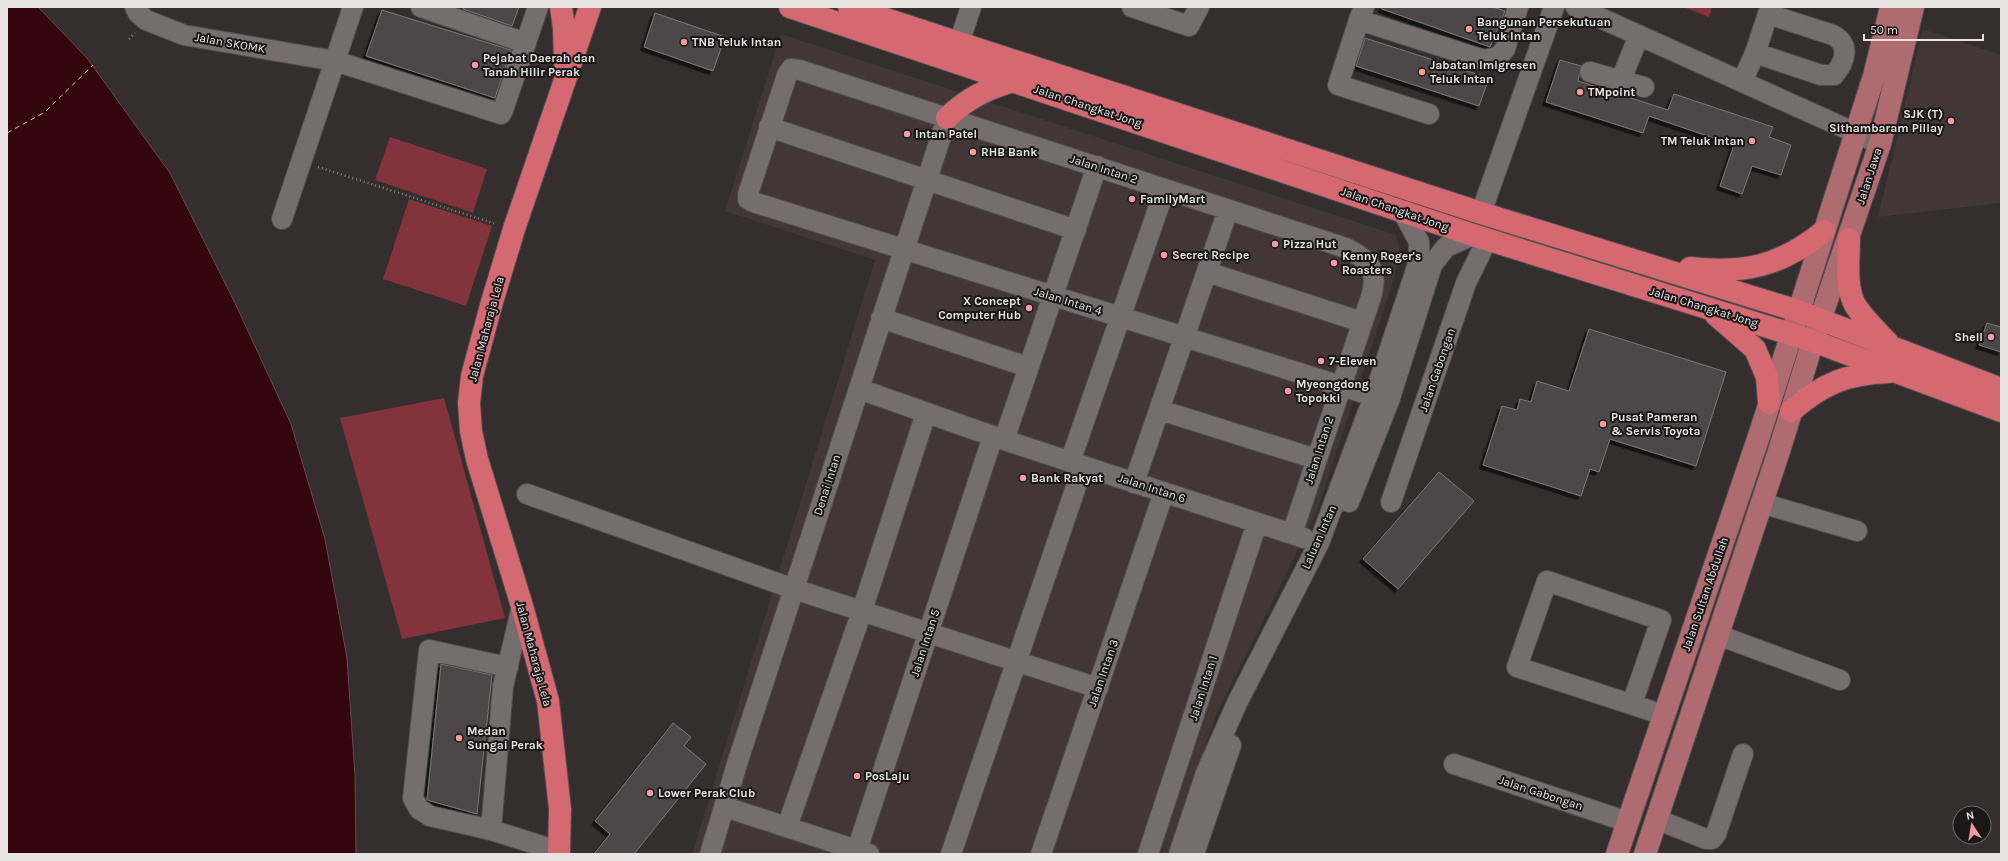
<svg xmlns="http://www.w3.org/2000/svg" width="2008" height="861" font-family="Karla,sans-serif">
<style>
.built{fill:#433637}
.green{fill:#83333b}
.water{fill:#33060d;stroke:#6a494e}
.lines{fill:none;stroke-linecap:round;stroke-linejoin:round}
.ferry{stroke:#f9adb0;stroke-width:1;stroke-dasharray:5 4;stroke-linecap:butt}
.building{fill:#4e4748;stroke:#7e7777;filter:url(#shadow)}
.minor-casing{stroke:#514c4c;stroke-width:22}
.major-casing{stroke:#514c4c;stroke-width:24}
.highway-casing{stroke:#514c4c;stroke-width:24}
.path{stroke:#888383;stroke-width:2.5;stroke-dasharray:1 3;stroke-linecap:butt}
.minor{stroke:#756d6e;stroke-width:20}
.major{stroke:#ae6b70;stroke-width:22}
.highway{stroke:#d46971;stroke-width:22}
.poi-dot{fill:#f49b9f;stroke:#191717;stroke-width:1.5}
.labels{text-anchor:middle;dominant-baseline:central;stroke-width:4;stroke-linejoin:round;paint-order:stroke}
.poi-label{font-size:12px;font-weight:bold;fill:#e9e4e4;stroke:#191717;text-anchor:start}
.street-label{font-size:12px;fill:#e9e4e4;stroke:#191717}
</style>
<defs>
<filter id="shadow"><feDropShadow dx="-3.5" dy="3.5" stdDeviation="0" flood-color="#0009"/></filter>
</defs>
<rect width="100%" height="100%" fill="#342e2e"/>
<path class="built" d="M1923,29l78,26v148l-123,14z
M781,34l615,201 4,17 -8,33 -77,231 -99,199 -48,139h-476l183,-594 -150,-49z"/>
<path class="green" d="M1683,7h29l-3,10z
M390,137l97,32 -14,44 -98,-33z
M409,199l83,27 -26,80 -83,-27z
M444,398l61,220 -103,21 -62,-221z"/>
<path class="water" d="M7,7h31l49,51 83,115 65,130 56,121 34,115 22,119 8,118 1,78h-349z"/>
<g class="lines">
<path class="ferry" d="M7,133l38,-21 48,-47"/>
</g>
<path class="building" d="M463,7h56l-7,19 -49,-17z
M1382,7h111l12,4 -15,36 -108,-38z
M382,10l129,40 -16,48 -129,-42z
M655,13l70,24 -12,34 -69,-24z
M1365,38l124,40 -10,28 -123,-40z
M1560,60l21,6 -3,15 90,29 6,-16 99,33 -4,10 22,8 -10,30 -29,-9 -10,28 -22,-8 14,-41 -85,-29 -6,17 -97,-31z
M1987,323l14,4v25l-22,-7z
M1589,329l137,43 -30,94 -86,-27 -11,33 -9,-3 -9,27 -98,-31 19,-59 15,4 3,-11 11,3 6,-21 32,10z
M1439,472l35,29 -76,88 -35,-30z
M441,664l51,11 -15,139 -50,-14z
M673,723l18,14 -7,9 22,18 -72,90h-40l16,-20 -15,-13z"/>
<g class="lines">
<defs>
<path id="minor" d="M135,7l3,6 8,7 38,15 151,26 166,53 2,-4 35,-103
M421,7l105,36
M1132,7l57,19 10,-19
M1364,7l-5,13 125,40 14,-3 7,-8 13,-42
M1576,7l304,137
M1359,20l-21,65 91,29
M959,43l12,-36
M1590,72l54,15
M1621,80l18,-45
M1742,82l13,-29 13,-39 65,21c18,10 12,27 1,40h-13l-66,-22
M769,127l307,103
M1481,213l73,-206
M282,219l71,-212
M1207,272l155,50
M881,318l147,49
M859,389l145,51 300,98
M1160,410l156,49
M1004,440l93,-274
M1070,462l95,-273
M1134,483l94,-273
M527,494l267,95 304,99
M1349,502l40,-101 43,-136 14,-18 27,-12
M1391,502l75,-219 21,-43
M1761,503l96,28
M1292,534l80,-240c6,-26 -4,-35 -26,-46l-546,-178 -9,-1 -4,6 -39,119v5l5,3c212,67 424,133 636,199
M522,606l-19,80 -12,144 54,17
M1718,635l122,45
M1632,704l29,-84 -114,-39 -30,86 147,48
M1454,764l174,58
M725,807l144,47
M1656,819l50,20h6l4,-5 27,-80
M787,827l75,-216 64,-198
M491,830l-61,-14 -11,-7 -6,-11 16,-148 79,17
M857,850l136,-414
M710,854l27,-90 210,-646
M951,854l132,-388
M1041,854l123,-362
M1148,854l109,-331
M1179,854l27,-81 31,-70 82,-160 55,-147 45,-135v-19l-16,-30
M1194,854l37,-109"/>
<path id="major" d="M1617,854l143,-421 114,-357 17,-69
M1645,854l135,-406 33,-107 67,-197 33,-137"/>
<path id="highway" d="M561,7l3,21 1,35
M790,7l683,228 340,106 188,70
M849,7l632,206 317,98 203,78
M947,118c20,-20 40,-29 66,-37
M1849,239c0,20 -4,47 6,66 9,14 22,26 33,38
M1690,268c55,6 91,-2 134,-37
M1716,315l39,34 12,28 2,26
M1791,411c33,-28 55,-37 98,-39
M559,854l1,-45 -12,-108 -26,-95 -45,-147 -6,-28 -2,-28 3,-27 20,-74 22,-73 76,-222"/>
</defs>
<use href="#minor" class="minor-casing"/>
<use href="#major" class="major-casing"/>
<use href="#highway" class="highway-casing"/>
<path class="path" d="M129,39l6,-6
M318,167l178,57"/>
<use href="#minor" class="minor"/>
<use href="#major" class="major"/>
<use href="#highway" class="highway"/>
</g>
<g class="poi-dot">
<circle cx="1469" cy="29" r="4"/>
<circle cx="684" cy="42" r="4"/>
<circle cx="475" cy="65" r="4"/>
<circle cx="1422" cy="72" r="4"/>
<circle cx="1580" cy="92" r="4"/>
<circle cx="1951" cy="121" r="4"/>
<circle cx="907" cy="134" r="4"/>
<circle cx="1752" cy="141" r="4"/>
<circle cx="973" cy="152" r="4"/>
<circle cx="1132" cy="199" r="4"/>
<circle cx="1275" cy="244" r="4"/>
<circle cx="1164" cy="255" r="4"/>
<circle cx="1334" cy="263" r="4"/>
<circle cx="1029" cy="308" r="4"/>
<circle cx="1991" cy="337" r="4"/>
<circle cx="1321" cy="361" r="4"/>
<circle cx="1288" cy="391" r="4"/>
<circle cx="1603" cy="424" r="4"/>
<circle cx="1023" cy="478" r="4"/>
<circle cx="459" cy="738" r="4"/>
<circle cx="857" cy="776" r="4"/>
<circle cx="650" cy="793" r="4"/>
</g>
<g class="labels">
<g class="poi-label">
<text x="1477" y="22">Bangunan Persekutuan<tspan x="1477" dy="14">Teluk Intan</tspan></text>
<text x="692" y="42">TNB Teluk Intan</text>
<text x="483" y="58">Pejabat Daerah dan<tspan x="483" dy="14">Tanah Hilir Perak</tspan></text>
<text x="1430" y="65">Jabatan Imigresen<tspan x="1430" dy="14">Teluk Intan</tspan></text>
<text x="1588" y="92">TMpoint</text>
<text x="1943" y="114" text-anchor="end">SJK (T)<tspan x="1943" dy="14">Sithambaram Pillay</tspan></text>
<text x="915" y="134">Intan Patel</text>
<text x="1744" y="141" text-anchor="end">TM Teluk Intan</text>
<text x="981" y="152">RHB Bank</text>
<text x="1140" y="199">FamilyMart</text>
<text x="1283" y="244">Pizza Hut</text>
<text x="1172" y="255">Secret Recipe</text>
<text x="1342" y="256">Kenny Roger's<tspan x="1342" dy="14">Roasters</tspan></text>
<text x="1021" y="301" text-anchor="end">X Concept<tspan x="1021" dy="14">Computer Hub</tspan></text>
<text x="1983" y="337" text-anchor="end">Shell</text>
<text x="1329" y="361">7-Eleven</text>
<text x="1296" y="384">Myeongdong<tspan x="1296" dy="14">Topokki</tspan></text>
<text x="1611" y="417">Pusat Pameran<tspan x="1611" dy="14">&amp; Servis Toyota</tspan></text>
<text x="1031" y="478">Bank Rakyat</text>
<text x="467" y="731">Medan<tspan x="467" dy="14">Sungai Perak</tspan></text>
<text x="865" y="776">PosLaju</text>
<text x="658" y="793">Lower Perak Club</text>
</g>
<g class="street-label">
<text transform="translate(230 43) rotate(10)">Jalan SKOMK</text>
<text transform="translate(1088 106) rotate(18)">Jalan Changkat Jong</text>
<text transform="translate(1104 169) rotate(18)">Jalan Intan 2</text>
<text transform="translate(1869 176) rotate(-72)">Jalan Jawa</text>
<text transform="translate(1395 209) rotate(19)">Jalan Changkat Jong</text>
<text transform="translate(1068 301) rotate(17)">Jalan Intan 4</text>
<text transform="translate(1704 307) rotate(17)">Jalan Changkat Jong</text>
<text transform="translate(486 329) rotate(-75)">Jalan Maharaja Lela</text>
<text transform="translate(1437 370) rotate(-71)">Jalan Gabongan</text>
<text transform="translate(1319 450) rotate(-72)">Jalan Intan 2</text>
<text transform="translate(827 485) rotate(-72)">Denai Intan</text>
<text transform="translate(1152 488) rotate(18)">Jalan Intan 6</text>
<text transform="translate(1319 537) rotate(-66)">Laluan Intan</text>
<text transform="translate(1705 594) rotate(-71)">Jalan Sultan Abdullah</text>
<text transform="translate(925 643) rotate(-72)">Jalan Intan 5</text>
<text transform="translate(534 654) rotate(75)">Jalan Maharaja Lela</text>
<text transform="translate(1103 673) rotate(-71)">Jalan Intan 3</text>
<text transform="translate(1203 688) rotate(-72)">Jalan Intan 1</text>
<text transform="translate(1541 793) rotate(18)">Jalan Gabongan</text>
</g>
</g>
<rect width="2008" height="861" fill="none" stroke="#e9e4e4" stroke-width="16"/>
<g transform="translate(1972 825) rotate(348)"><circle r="19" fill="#191717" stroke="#6c6969"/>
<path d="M0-3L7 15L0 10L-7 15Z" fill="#f49b9f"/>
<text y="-6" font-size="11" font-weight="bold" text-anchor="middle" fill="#e9e4e4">N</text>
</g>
<path d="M1864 34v6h119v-6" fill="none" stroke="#e9e4e4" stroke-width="2"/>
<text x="1870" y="34" font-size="12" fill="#e9e4e4" stroke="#191717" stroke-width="3" paint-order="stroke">50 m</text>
</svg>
